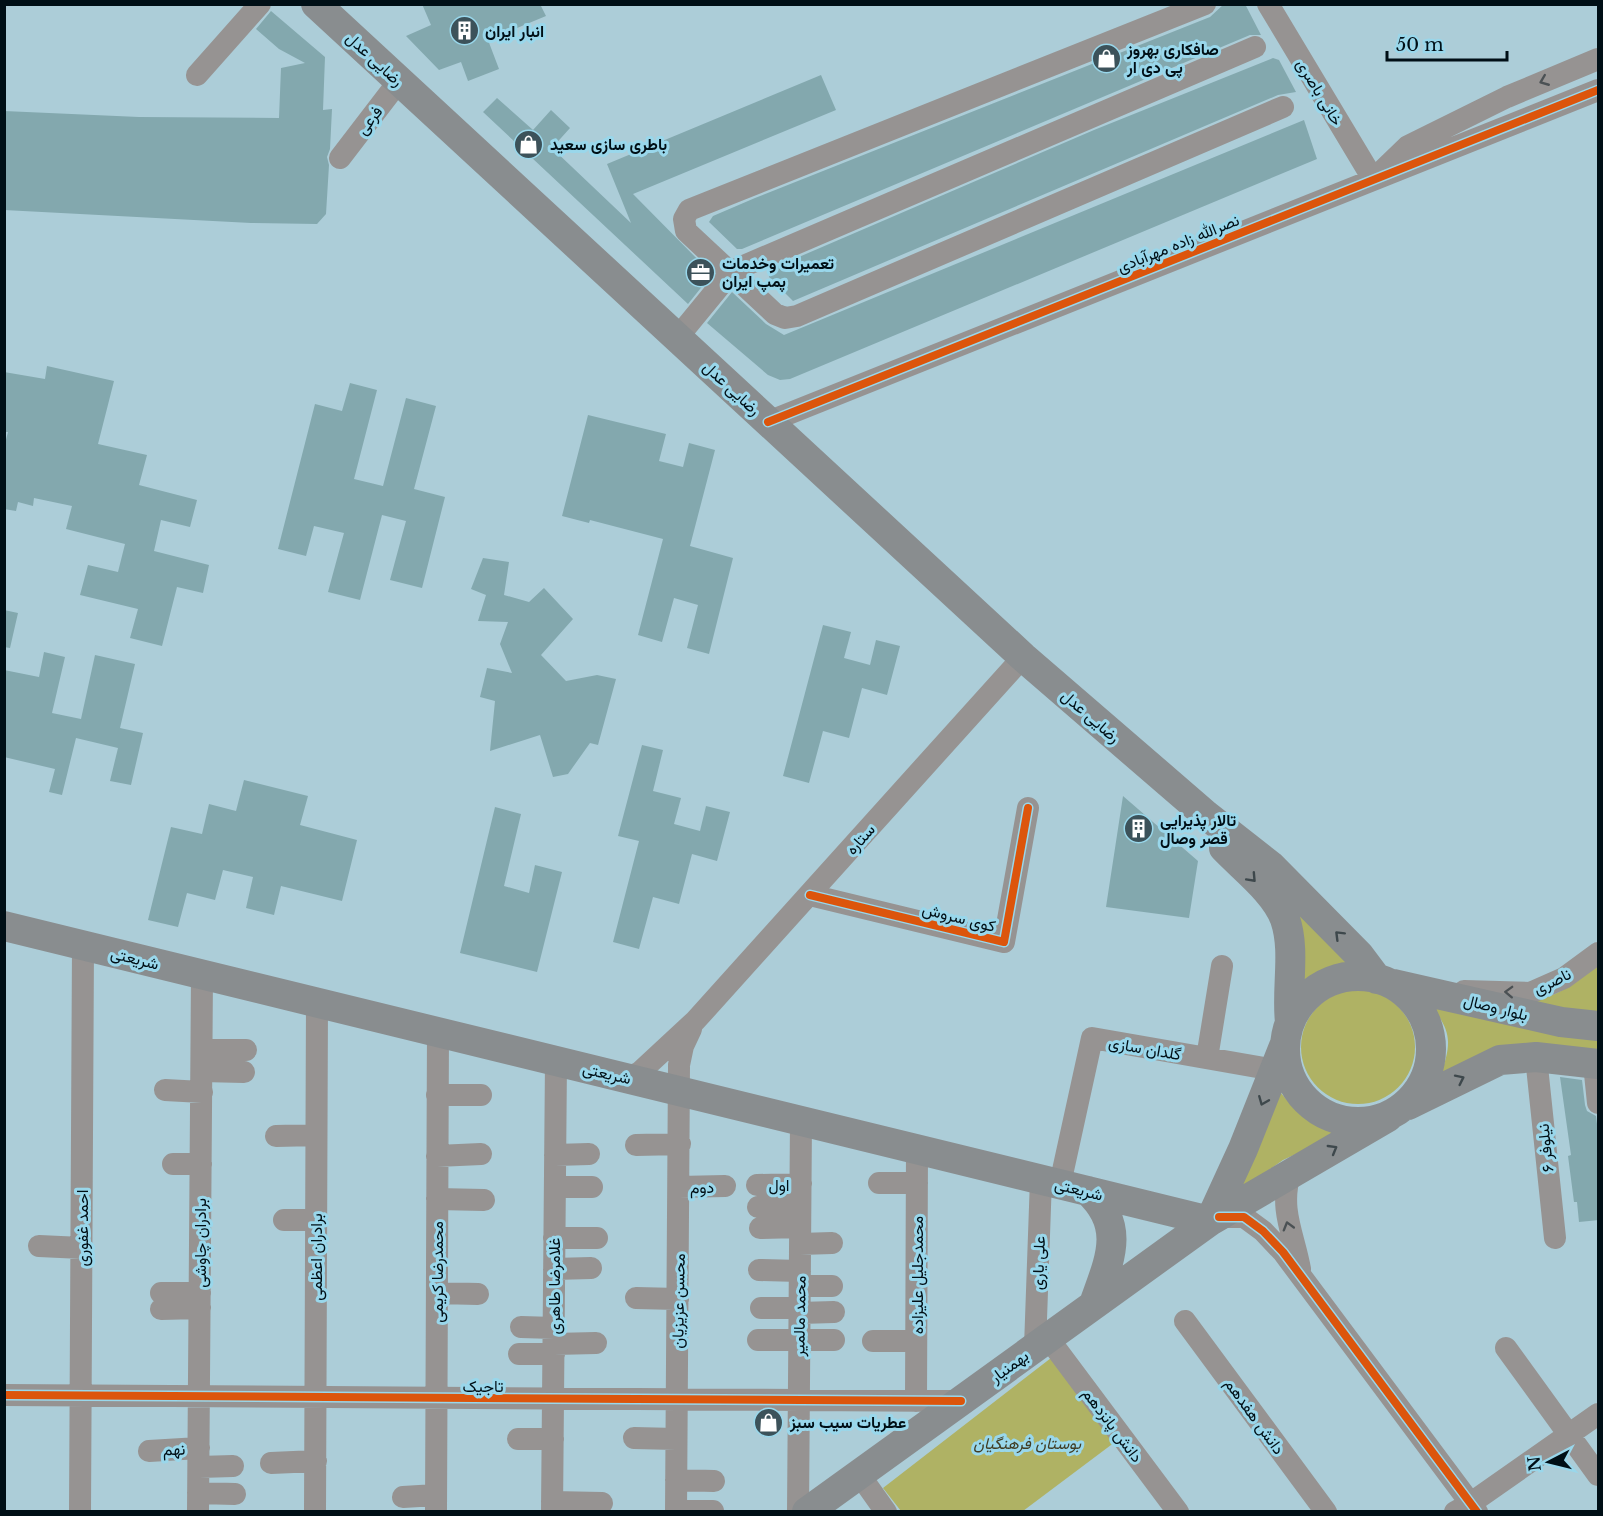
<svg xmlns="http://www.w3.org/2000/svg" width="1603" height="1516" font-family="'Libre Baskerville',Vazirmatn,serif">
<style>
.green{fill:#afb264}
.building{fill:#83a8ae}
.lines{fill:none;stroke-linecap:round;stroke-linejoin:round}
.minor{stroke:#969392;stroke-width:22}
.major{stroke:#898d8f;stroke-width:30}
.cycleway-casing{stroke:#99d7eb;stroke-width:11}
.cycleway{stroke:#dc550c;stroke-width:8}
.oneway{stroke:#4b5154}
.oneway2{stroke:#3e484c}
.labels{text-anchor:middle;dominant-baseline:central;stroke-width:6;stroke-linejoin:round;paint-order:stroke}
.poi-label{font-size:16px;font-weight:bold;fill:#000f16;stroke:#99d7eb;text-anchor:start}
.street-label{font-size:16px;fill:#000f16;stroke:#99d7eb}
.park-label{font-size:16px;font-style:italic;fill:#413d24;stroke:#99d7eb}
</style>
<rect width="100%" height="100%" fill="#accdd8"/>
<path class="green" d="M1286,887l72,78c-28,2 -42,10 -64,27z
M1598,961v58l-87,-13c43,-8 55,-14 87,-45z
M1301 1047a57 57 0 1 1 114 0a57 57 0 1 1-114 0Z
M1426,998l172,34v20l-158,25c14,-40 10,-46 -14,-79z
M1277,1088c21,27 33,34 65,45l-59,27 -61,43z
M1051,1358l64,84 -92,69h-122l-18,-23z"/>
<path class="building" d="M422,4h118l6,12 -58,24 11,29 -31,12 -7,-19 -22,8 -33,-34 25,-11z
M1224,4h21l16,31h-11l-508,214h-5l-28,-27 4,-6 42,-18 455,-181z
M271,11l54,46 -2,53 9,-1 -2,40 -3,8 2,8 -3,49 -9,10 -66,-1 -247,-13v-99l135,6 140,1 2,-50 24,-5 -26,-14 -23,-20z
M1273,58l6,2 17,32 -18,3 -485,206 -24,-24 2,-8 323,-139z
M821,75l15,35 -203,84 79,80 -24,30 -205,-192 14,-14 36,32 18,-20 19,18 -18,20 79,75 -24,-59z
M1304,120l13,39 -527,220 -10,1 -12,-5 -61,-52 25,-31 34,32 18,11z
M47,366l67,15 -16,63 49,11 -8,30 58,15 -7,27 -29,-7 -7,31 55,14 -6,28 -26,-6 -15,59 -32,-8 8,-29 -58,-14 8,-30 30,7 7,-28 -59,-15 6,-23 -38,-8 -1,8 -15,-4 -2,9 -12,-2v-62l4,-15h-4v-60l41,7z
M350,383l27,7 -23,89 29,7 23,-88 30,8 -22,83 31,8 -23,91 -32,-8 16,-59 -24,-6 -22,85 -32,-8 16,-59 -30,-7 -8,30 -28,-7 37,-145 27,7z
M588,415l78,19 -7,27 24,6 6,-24 26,7 -25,96 43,12 -24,96 -22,-6 11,-43 -24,-7 -12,44 -24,-7 25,-96 -73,-19 -1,3 -27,-7z
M483,558l26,4 -5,33 25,7 15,-14 29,31 -32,36 25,26 31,-6 19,4 -18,66 -8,-2 -22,31 -15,3 -13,-42 -50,16 5,-50 -15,-4 7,-29 25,5 -12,-29 8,-22 -30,-1 8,-26 -15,-6z
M4,610l14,3 -8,35 -6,-1z
M823,625l28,7 -7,26 26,7 6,-25 24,6 -13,49 -25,-7 -13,50 -26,-7 -14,52 -26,-7z
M44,652l21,5 -13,56 29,6 14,-64 40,9 -15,64 23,5 -12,52 -21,-4 8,-33 -42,-10 -14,57 -13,-3 6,-23 -51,-12v-87l35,7z
M642,745l21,5 -10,41 28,7 -7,26 26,7 6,-25 24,6 -13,49 -25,-7 -13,50 -26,-7 -14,52 -26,-7 26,-101 -21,-5z
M244,780l64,16 -8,29 57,15 -15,61 -61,-15 -7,29 -28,-7 7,-31 -30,-7 -8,30 -28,-7 -9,34 -30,-7 23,-93 31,7 7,-30 27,7z
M1123,796l75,65 -9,57 -83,-11z
M495,807l26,7 -17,72 25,7 6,-28 27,7 -25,100 -77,-19z
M1560,1077l22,3 3,25 2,6 9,5 3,24v80l-20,2 -2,-20h-3l-6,-46 3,-1z"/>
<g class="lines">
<path class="minor" d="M1205,4l-516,206 -5,9 2,12 89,83 10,4 12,-2 486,-209
M1268,4l105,175
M197,75l63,-71
M340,158l59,-77
M1379,174l29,-28 99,-49 91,-38
M677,338l55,-67 523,-224
M768,422l830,-332
M810,895l194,47 24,-134
M1464,991l66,2 34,-15 34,-25
M202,1050h44
M1536,1057l19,181
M1207,1058l15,-92
M1594,1064l4,39
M202,1071l42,1
M628,1078l12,-6 55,-51 328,-364
M165,1090l37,2
M437,1095h44
M276,1136l40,-1
M636,1145l44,-1
M555,1155l34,-1
M437,1156l44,-2
M173,1164h28
M1290,1174c-11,35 4,61 10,95
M879,1183h38
M1060,1184l32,-146 183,32
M757,1185l44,-1
M555,1187h37
M679,1187l46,-1
M437,1199l47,1
M758,1207l42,-1
M1219,1217h25l19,14 20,21 194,260
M284,1220h32
M760,1228l40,-1
M554,1238h43
M800,1244l32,-1
M39,1246l43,2
M554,1269l37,-1
M759,1270l41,1
M800,1286h32
M161,1293h39
M437,1293l41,1
M636,1298l42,1
M761,1308h38
M161,1309l39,-1
M800,1313l34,-1
M1185,1321l141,191
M521,1327l33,1
M1048,1338l130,174
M758,1340h76
M873,1341h43
M554,1344l42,-1
M1035,1347l6,-168
M1506,1348l92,127
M519,1354h35
M4,1395l957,6
M916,1401l1,-252
M634,1438l42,1
M518,1439h35
M149,1451l50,-3
M271,1463l45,-2
M199,1467l34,-1
M859,1474l27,38
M676,1480l38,1
M198,1493l37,1
M403,1497l33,-2
M552,1502l50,1
M676,1511h37
M80,1512l3,-567
M198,1512l4,-537
M315,1512l2,-509
M436,1512l2,-480
M552,1512l4,-451
M676,1512l3,-447 4,-19 8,-17
M798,1512l3,-391
M1455,1512l16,-9 127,-89"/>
<path class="major" d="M316,4l707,653 183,158 65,51 88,89 18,24
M1224,848c20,21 51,44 61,71 11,32 1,70 5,103
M4,926l1206,295
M1285 1049a73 73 0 1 1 146 0a73 73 0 1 1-146 0Z
M1393,984l168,38 37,4
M1408,1105l92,-45 36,-3 62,7
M1088,1191c39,36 21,70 6,113
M1210,1221l33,-72 41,-103
M807,1512l403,-291 178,-104"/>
<defs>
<path id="cycleway" d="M768,422l830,-332
M810,895l194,47 24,-134
M1219,1217h25l19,14 20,21 194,260
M4,1395l957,6"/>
</defs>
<use href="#cycleway" class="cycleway-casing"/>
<use href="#cycleway" class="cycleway"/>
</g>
<defs><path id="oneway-chevron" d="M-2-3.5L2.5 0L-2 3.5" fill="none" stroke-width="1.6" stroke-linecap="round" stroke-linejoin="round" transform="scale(1.5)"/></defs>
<g class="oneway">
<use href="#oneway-chevron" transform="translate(1544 81) rotate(158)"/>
<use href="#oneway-chevron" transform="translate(1509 992) rotate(-178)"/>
<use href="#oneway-chevron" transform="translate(1288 1226) rotate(-106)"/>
</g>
<g class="oneway2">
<use href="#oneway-chevron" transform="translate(1252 878) rotate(47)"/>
<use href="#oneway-chevron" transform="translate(1339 935) rotate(-135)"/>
<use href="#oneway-chevron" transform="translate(1460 1079) rotate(-26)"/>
<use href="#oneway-chevron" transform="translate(1263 1101) rotate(112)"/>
<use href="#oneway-chevron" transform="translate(1333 1149) rotate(-30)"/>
</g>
<defs>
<symbol id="building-disc" viewBox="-11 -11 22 22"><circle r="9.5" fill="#3c525a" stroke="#99d7eb"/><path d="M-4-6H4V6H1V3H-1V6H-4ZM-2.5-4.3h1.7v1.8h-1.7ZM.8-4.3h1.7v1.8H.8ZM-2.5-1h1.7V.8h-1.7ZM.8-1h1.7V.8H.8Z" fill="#fff"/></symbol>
<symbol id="shop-disc" viewBox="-11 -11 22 22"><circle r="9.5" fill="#3c525a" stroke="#99d7eb"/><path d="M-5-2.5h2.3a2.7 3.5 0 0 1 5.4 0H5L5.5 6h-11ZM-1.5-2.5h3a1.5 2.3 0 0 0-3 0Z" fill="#fff"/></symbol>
<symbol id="office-disc" viewBox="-11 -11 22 22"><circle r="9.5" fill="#3c525a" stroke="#99d7eb"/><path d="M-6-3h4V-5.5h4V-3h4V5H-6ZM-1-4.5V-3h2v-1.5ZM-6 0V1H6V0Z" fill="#fff"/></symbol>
</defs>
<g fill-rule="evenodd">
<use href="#building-disc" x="448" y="14" width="33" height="33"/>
<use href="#shop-disc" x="1090" y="42" width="33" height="33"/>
<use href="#shop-disc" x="512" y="128" width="33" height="33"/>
<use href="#office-disc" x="684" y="256" width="33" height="33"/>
<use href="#building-disc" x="1122" y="812" width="33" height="33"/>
<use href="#shop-disc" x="752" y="1406" width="33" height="33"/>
</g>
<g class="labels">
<g class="poi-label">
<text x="485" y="31">انبار ایران</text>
<text x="1127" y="49">صافکاری بهروز<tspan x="1127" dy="18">پی دی ار</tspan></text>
<text x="550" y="144">باطری سازی سعید</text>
<text x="722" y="263">تعمیرات وخدمات<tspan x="722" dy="18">پمپ ایران</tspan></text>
<text x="1160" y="820">تالار پذیرایی<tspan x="1160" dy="18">قصر وصال</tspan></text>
<text x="790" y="1422">عطریات سیب سبز</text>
</g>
<g class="street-label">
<text transform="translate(375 59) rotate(43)">رضایی عدل</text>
<text transform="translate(1320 92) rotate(59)">خانی باصری</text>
<text transform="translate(369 120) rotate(-52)">فرعی</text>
<text transform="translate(1178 243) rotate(-22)">نصرالله زاده مهرآبادی</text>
<text transform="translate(732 388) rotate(43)">رضایی عدل</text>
<text transform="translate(1091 716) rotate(41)">رضایی عدل</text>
<text transform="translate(860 839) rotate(-48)">ستاره</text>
<text transform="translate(959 917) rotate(14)">کوی سروش</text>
<text transform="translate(135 958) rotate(14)">شریعتی</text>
<text transform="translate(1552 981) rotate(-26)">ناصری</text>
<text transform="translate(1496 1007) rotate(14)">بلوار وصال</text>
<text transform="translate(1145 1048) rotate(10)">گلدان سازی</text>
<text transform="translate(607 1073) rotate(13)">شریعتی</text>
<text transform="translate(1545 1148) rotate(-96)">نیلوفر ۶</text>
<text x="779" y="1185">اول</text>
<text transform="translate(702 1187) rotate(-1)">دوم</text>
<text transform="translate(1079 1189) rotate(14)">شریعتی</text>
<text transform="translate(82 1228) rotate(-90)">احمد غفوری</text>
<text transform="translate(200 1243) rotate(-90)">برادران چاوشی</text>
<text transform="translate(316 1257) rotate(-90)">برادران اعظمی</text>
<text transform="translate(1038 1263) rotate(-88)">علی یاری</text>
<text transform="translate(437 1272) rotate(-90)">محمدرضا کریمی</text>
<text transform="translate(917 1275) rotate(-90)">محمدجلیل علیزاده</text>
<text transform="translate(554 1286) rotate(-90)">غلامرضا طاهری</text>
<text transform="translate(678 1301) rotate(-89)">محسن عزیزیان</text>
<text transform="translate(799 1316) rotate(-89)">محمد مالمیر</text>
<text transform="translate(1009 1366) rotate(-36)">بهمنیار</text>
<text x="483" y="1386">تاجیک</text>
<text transform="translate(1255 1416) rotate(54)">دانش هفدهم</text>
<text transform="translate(1113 1425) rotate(53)">دانش پانزدهم</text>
<text transform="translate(174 1449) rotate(-3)">نهم</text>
</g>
<g class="park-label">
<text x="1027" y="1443">بوستان فرهنگیان</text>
</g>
</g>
<rect width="1603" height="1516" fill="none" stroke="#000f16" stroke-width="12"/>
<g transform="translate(1549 1462) rotate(263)" stroke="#99d7eb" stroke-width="4.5" paint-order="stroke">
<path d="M0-4.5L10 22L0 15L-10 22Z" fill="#000f16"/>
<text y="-9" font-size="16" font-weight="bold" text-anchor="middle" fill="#000f16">N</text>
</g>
<path d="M1387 51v9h120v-9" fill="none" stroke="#000f16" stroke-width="3"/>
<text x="1396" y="51" font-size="18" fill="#000f16" stroke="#99d7eb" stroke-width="4.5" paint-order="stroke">50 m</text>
</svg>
